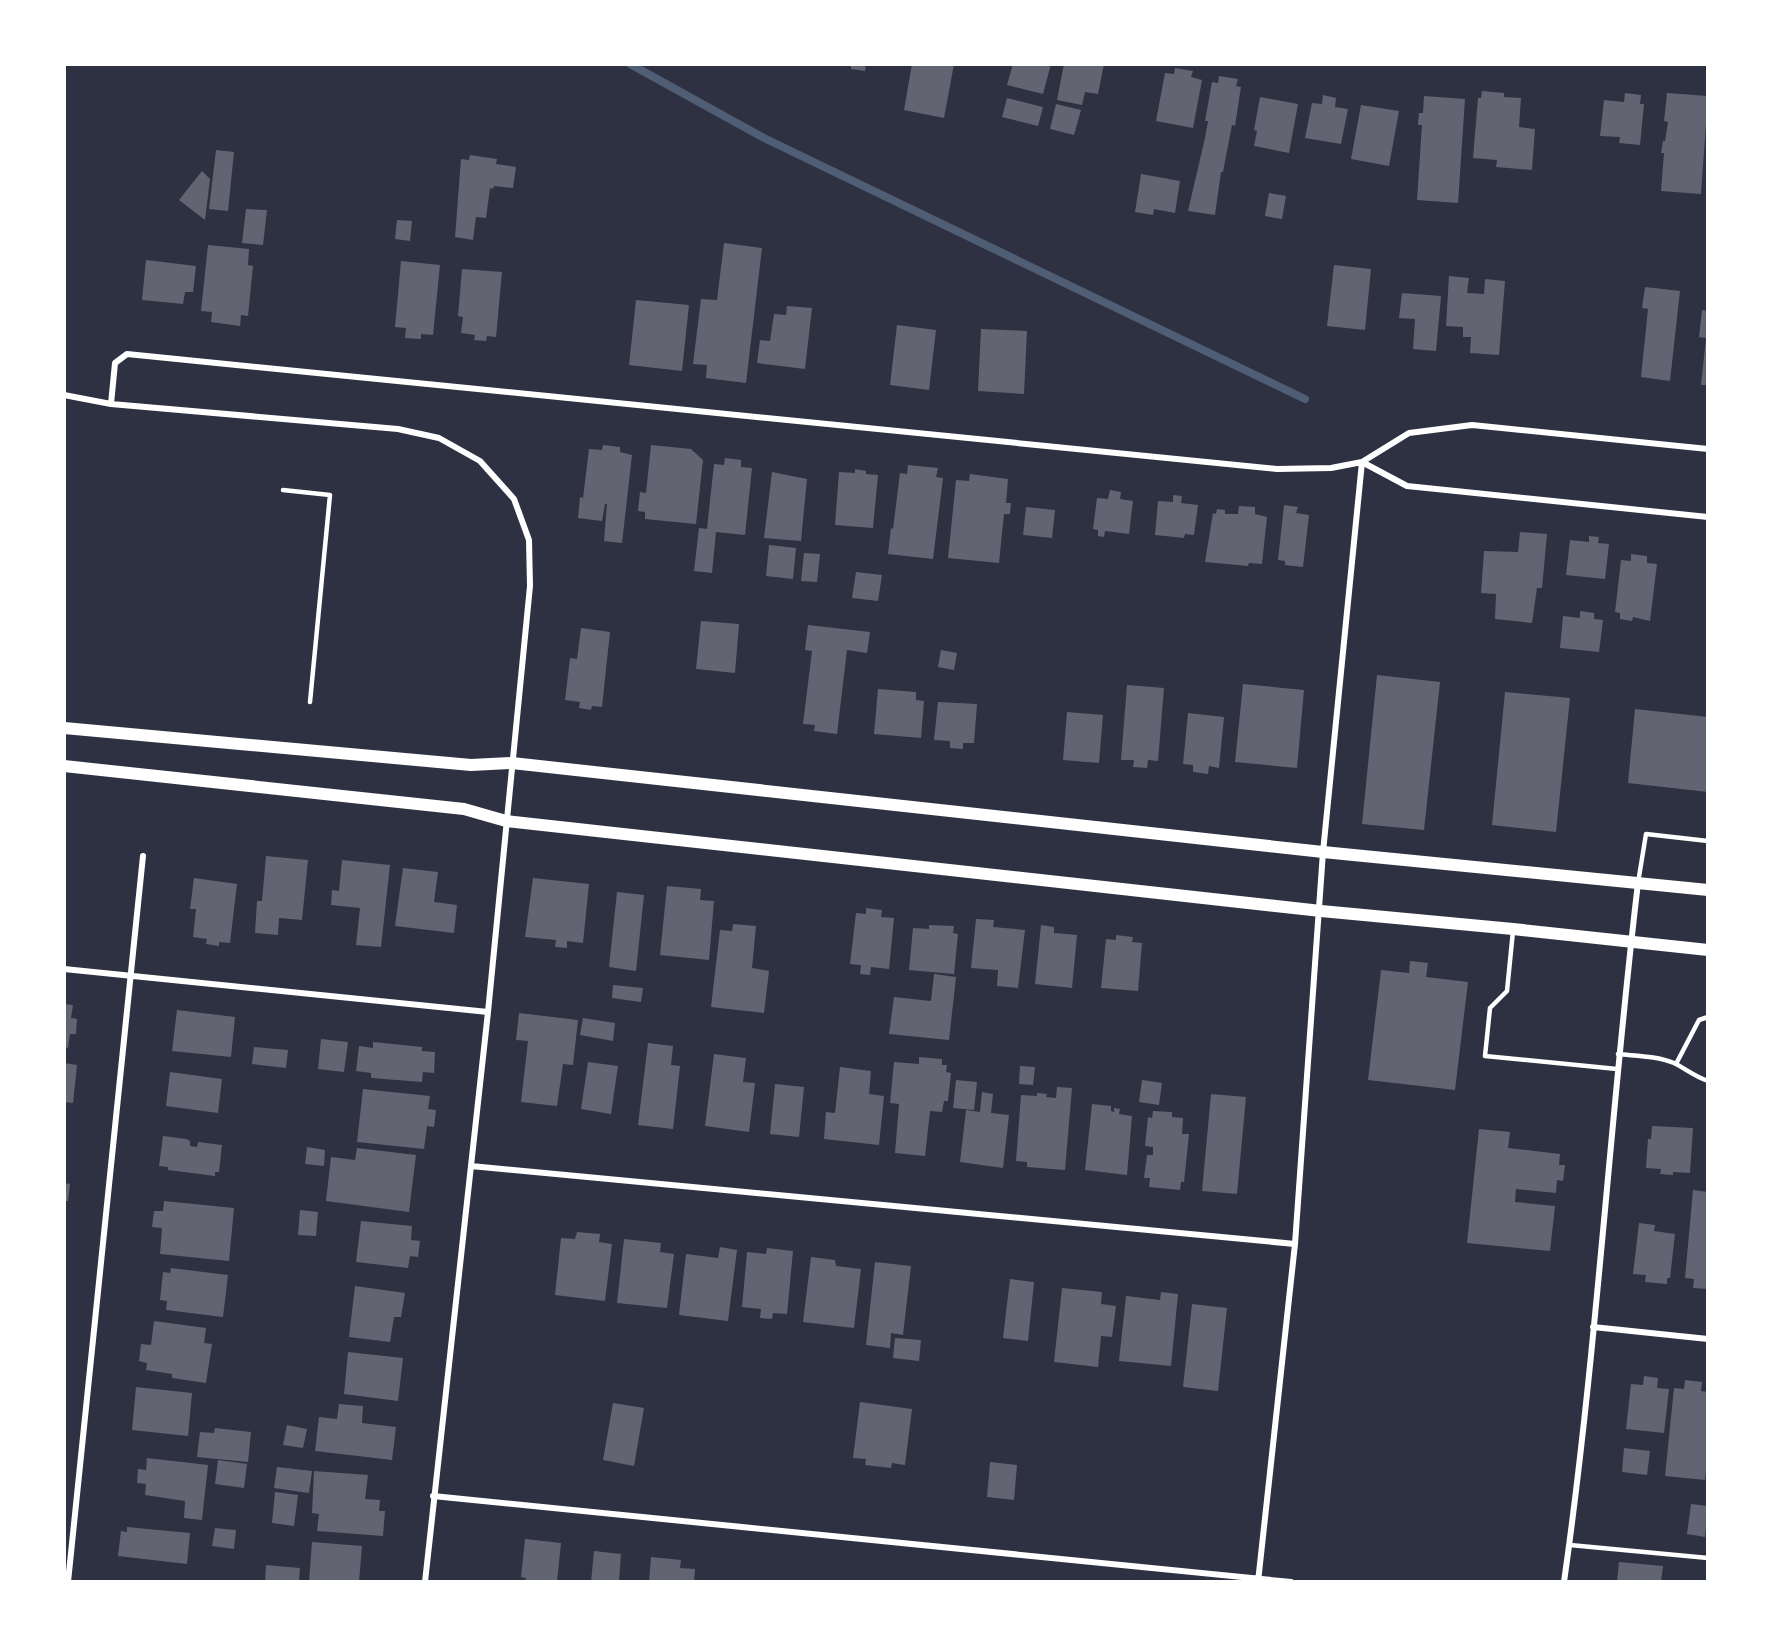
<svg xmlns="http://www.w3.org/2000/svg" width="1772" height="1646" font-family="Lato,sans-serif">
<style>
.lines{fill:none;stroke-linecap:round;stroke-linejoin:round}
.stream{stroke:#4f5d75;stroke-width:8}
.building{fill:#626471}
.service{stroke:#fff;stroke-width:4.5}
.minor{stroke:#fff;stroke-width:6}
.secondary{stroke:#fff;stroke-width:12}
</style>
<rect width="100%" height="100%" fill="#2d3142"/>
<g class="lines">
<path class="stream" d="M630,64l134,74 541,261"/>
</g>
<path class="building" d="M851,64h15l-1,7 -14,-2z
M912,64h42l-10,54 -40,-8z
M1013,64h38l-8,30 -36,-9z
M1064,64h40l-6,30 -13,-2 -3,13 -25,-5z
M1175,68l18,3 -2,6 11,3 -9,48 -37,-7 9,-48 9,1z
M1219,76l19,3 -2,7 5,1 -6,39 -3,-1 -9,47h-2l-6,43 -27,-4 17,-73 3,-17h-3l7,-39 6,1z
M1482,91l22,2v4l17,1 -2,29 16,2 -3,41 -36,-3 1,-7 -24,-2 5,-60h3z
M1625,93l16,2 -1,9h4l-4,41 -21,-2 1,-6 -20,-1 4,-36 20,2z
M1667,93l41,3 -7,98 -40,-3 3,-38h-3l2,-12h2l3,-19 -4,-1z
M1323,95l13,3 -1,9 13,2 -7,35 -36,-6 7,-35 10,1z
M1424,96l41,3 -7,104 -41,-3 5,-75h-4l1,-12h4z
M1260,97l38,7 -9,49 -35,-7 3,-15 -3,-1z
M1007,98l36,9 -5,19 -36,-9z
M1056,104l25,6 -7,25 -24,-6z
M1361,105l38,6 -10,55 -38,-7z
M216,150l18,2 -6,59 -19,-2z
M470,155l27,4 -1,5 20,3 -3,21 -19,-2 -1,3 -3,-1 -4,30 -10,-1 -3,23 -18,-3 6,-78 8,1z
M202,171l8,8 -5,41 -26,-20z
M1141,174l39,7 -5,32 -21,-4 -1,6 -18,-3z
M1269,193l17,3 -4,23 -17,-3z
M246,209l21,1 -4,35 -21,-2z
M397,220l15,1 -2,20 -15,-2z
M724,243l38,5 -16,135 -40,-5 1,-13 -14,-1 8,-65 16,1z
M208,245l41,4 -1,16 5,1 -5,50 -7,-1 -1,11 -29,-4 1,-10 -11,-1z
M146,260l50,6 -3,26h-8l-2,12 -41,-4z
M401,261l39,4 -7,70 -12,-1v5l-16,-1 1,-10 -11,-1z
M1334,265l37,4 -6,61 -38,-4z
M462,269l40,3 -6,65 -9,-1 -1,5 -12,-1 1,-5 -14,-2 2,-16 -5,-1z
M1449,276l20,2 -2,15 17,1 1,-15 20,2 -6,74 -29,-2 1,-16h-8v-10l-17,-1z
M1645,287l35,4 -10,90 -29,-4 7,-68 -6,-1z
M1402,293l39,3 -5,55 -23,-2 2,-30 -16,-1z
M636,300l53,5 -7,66 -53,-6z
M787,306l25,2 -7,61 -48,-6 3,-23 10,1 4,-27 12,1z
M1702,310l6,1v74h-7l5,-47 -7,-1z
M897,325l39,5 -7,60 -39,-5z
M981,329l46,2 -3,63 -46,-3z
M603,445l17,2v5l12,3 -10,88 -18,-2 3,-37h-2l-3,17 -24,-3 2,-21 3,1 6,-49 13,1z
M651,445l40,4 12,11 -7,64 -51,-5v-7l-7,-1 2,-19 6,1z
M725,458l16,2v7l11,1 -7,67 -29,-3 -4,41 -18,-2 5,-43 8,1 7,-65 10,1z
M908,465l30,3 -2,9 7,1 -10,81 -45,-5 3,-26 2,1 7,-56 7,1z
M855,469l11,2v3l12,1 -5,53 -38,-3 4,-53 16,1z
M772,472l35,7 -6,62 -37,-3z
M970,474l38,5 -2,24h5l-1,11h-6l-5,49 -51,-5 8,-78 13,1z
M1110,490l11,2 -1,7 13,2 -4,33 -24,-3 -1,6 -6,-1v-6l-5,-1 4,-31 11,1z
M1173,495l9,1 -1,7 17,2 -4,30 -9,-1 -1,4 -29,-3 3,-34 15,1z
M1284,505l14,2 -2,6 13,2 -6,52 -18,-2v-4l-7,-1z
M1239,506l16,1v7l12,3 -5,47 -13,-1 -1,3 -43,-4 8,-49 3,1 1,-5 8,1v4h13z
M1026,507l29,3 -3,28 -29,-3z
M1520,532l27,2 -5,54h-5l-5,35 -37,-4 1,-25 -15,-1 3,-42 34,1z
M1589,536l10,1 -1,6 11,1 -4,35 -39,-4 4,-35 19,2z
M769,545l27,3 -3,31 -27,-3z
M804,553l16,1 -3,28 -16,-1z
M1631,554l16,2v7l10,1 -7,57 -17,-4 -1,4 -12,-2v-6l-5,-1 6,-52 10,1z
M856,572l26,3 -4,26 -26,-3z
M1580,611l14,2v6l9,1 -4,32 -39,-4 3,-32 17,2z
M701,621l38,3 -4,49 -39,-4z
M808,625l62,7 -3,21 -20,-3 -10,84 -23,-3 1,-6 -12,-1 9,-73 -7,-1z
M581,628l29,4 -8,75 -10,-1 -1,4 -12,-2 1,-6 -15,-2 5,-42 7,1z
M941,650l16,3 -3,17 -16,-3z
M1377,675l63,7 -16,148 -62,-6z
M1243,684l61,6 -7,78 -62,-6z
M1127,685l37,3 -6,73 -10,-1 -1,8 -14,-1 1,-7h-13z
M878,689l38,3v8l8,1 -3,37 -47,-4z
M1505,692l65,6 -14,134 -64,-7z
M938,702l39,2 -3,39h-11v6l-13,-1v-7l-16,-1z
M1635,709l73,8v75l-80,-9z
M1067,712l36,3 -4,48 -36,-3z
M1188,713l36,4 -5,51 -10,-2 -1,8 -15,-2v-7l-10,-1z
M266,856l42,4 -6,60 -23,-2 -1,17 -23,-2 2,-32h5z
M342,860l48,5 -9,82 -25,-2 4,-37 -29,-3 1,-15 7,1z
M403,868l35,4 -4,30 23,3 -3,28 -59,-7z
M194,878l43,6 -7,59 -11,-1v4l-13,-2 1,-5 -14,-2 3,-28h-6z
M533,878l56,6 -6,59 -16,-2v7l-12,-1 1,-7 -31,-3z
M667,886l34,3 -1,11 14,1 -5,59 -49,-5z
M617,892l27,3 -8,76 -27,-4z
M866,908l16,2 -1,7 13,1 -5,51 -18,-2 -1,8 -10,-1 1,-9 -11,-1 6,-51 10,1z
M976,919l18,1 -1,7 32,3 -7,58 -21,-2 1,-16 -27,-2z
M733,924l23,2 -4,42 17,3 -5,42 -53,-6 9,-77 12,1z
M929,925l25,1 -1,7 5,1 -4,40 -45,-4 4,-42 16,1z
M1041,925l13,2v6l23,2 -5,53 -37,-4z
M1116,935l17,2 -1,5 10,1 -4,48 -37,-3 5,-49 10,1z
M1410,961l18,2 -2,14 42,5 -13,108 -87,-10 13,-110 28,3z
M934,974l22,3 -7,63 -60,-6 5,-37 37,4z
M613,985l30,3 -2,14 -29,-4z
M64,1004l9,1 -2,13 6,1 -1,15h-6l-2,14 -4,-1z
M177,1010l58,7 -4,40 -59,-6z
M519,1013l59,7 -5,45 -10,-1 -6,42 -36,-4 7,-61 -12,-1z
M583,1018l32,5 -2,18 -33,-6z
M321,1039l27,3 -4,30 -26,-3z
M373,1042l49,5v4l13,1 -1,21 -11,-1 -1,10 -51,-4v-5l-15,-2 3,-25 14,2z
M648,1043l25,3 -2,19 9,1 -7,63 -35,-4z
M254,1047l34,3 -2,18 -34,-4z
M714,1054l32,4 -3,24 12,1 -6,49 -44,-6z
M919,1057l23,2v6h5l-1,7 5,1 -3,28h-4l-2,11 -12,-1 -5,45 -30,-3 4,-49 -9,-1 4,-41 25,2z
M588,1062l30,4 -7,48 -30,-5z
M64,1063l13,2 -4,38 -9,-1z
M1020,1066l15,1 -2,18 -14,-1z
M840,1067l31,4 -2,23 15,2 -5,49 -55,-6 2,-27 9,1z
M170,1072l52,7 -4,34 -52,-7z
M956,1080l21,2 -3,28 -21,-2z
M1142,1080l20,3 -3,22 -20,-3z
M775,1084l29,3 -5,50 -29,-3z
M1057,1087l15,1 -7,82 -38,-3v-5l-11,-1 5,-66 16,1v-3l10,1 -1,3 10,1z
M363,1089l67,7 -2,13 8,1 -2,17 -7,-1 -3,23 -67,-7z
M982,1092l11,2 -2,19 18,2 -6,53 -43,-6 6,-52 14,2z
M1211,1094l35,3 -9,97 -35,-3z
M1092,1104l19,2v5l3,1v-4l6,1 -1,5 13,2 -5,59 -42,-5z
M1153,1111l19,1v5l11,1 -1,16h7l-5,48h-3l-1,8 -31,-3 1,-9h-6l3,-23h6v-8l-8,-1 3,-29 4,1z
M1652,1126l41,2 -3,45 -17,-1v3l-13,-1 1,-5 -15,-1 2,-29h3z
M1479,1129l31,3 -2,16 52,6 -1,11h6l-2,16 -6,-1 -1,13 -40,-4 -1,13 40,4 -5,45 -83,-8z
M163,1136l23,3 4,2v5l7,1 1,-5 24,3 -3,27h-4v4l-47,-6v-3l-9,-1z
M307,1147l18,3 -1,16 -19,-2z
M357,1148l59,7 -7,57 -83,-11 5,-44 24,3z
M64,1183l6,1 -2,17h-4z
M1693,1190l15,2v97l-15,-1 1,-9 -9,-1z
M164,1201l70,7 -5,53 -69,-7 2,-26 -10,-1 2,-16h9z
M300,1210l18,2 -2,24 -18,-1z
M361,1221l51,5 -1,14 9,1 -2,16 -8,-1 -2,12 -52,-6z
M1639,1223l16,2 -1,6 21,3 -5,44h-3v6l-22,-2 1,-7 -13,-1z
M577,1232l23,2 -1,8 13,2 -7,57 -50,-6 6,-57 14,1z
M624,1239l37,4 -1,9 14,2 -7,54 -50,-5z
M720,1247l17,3 -9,71 -49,-6 7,-61 32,4z
M767,1248l26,3 -6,63 -14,-1 -1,6 -12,-1 1,-9 -19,-2 5,-55 19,2z
M811,1257l24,3 1,6 25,3 -7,59 -51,-6z
M875,1262l36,4 -8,69 -12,-2 -1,15 -24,-3z
M171,1268l57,7 -5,42 -57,-7 1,-9 -7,-1 3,-28 7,1z
M1010,1279l24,3 -6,59 -25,-3z
M355,1286l50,7 -4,24h-7l-4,25 -41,-5z
M1062,1288l40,4 -1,12 15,2 -4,31 -11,-1 -3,31 -44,-5z
M1161,1292l17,2 -7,72 -52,-5 7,-65 34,4z
M1192,1304l35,4 -9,83 -35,-4z
M154,1321l52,7 -2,15 8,1 -6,39 -34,-5v-4l-26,-4 1,-7 -8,-2 2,-17 10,1z
M895,1338l26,2 -2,21 -26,-3z
M348,1352l55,6 -5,43 -54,-7z
M1644,1376l14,2 -1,10 12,1 -5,44 -38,-4 5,-45 12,1z
M1685,1380l17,2 -1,9 7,1v60l-3,28 -40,-4 9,-88 10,1z
M136,1387l56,6 -4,43 -56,-6z
M860,1402l52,7 -7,56 -13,-2 -1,5 -26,-3 1,-6 -13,-1z
M613,1403l31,5 -10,58 -31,-6z
M339,1404l24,2 -1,17 34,4 -4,33 -77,-9 4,-34 18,2z
M287,1425l20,4 -4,19 -20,-3z
M215,1428l36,4 -3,30 -51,-5 3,-25 14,1z
M1624,1448l26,3 -3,24 -25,-3z
M147,1458l61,7 -6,55 -18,-2 1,-17 -40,-6 1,-11 -9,-1 1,-14 8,1z
M218,1460l29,4 -3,24 -29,-4z
M990,1462l27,3 -3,35 -27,-3z
M277,1467l35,4 -3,22 -35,-5z
M314,1471l54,4 -3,24 15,1 -1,11h6l-2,25 -66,-5 2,-17 -7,-1z
M275,1492l23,3 -4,31 -22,-3z
M1691,1504l17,2 -3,31 -18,-3z
M127,1527l63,6 -3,31 -69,-8 3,-25 6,1z
M215,1528l21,2 -2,19 -22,-3z
M525,1539l36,4 -4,39h-32l1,-4 -5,-1z
M312,1542l50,4 -3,36h-50z
M594,1551l27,3 -2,28h-28z
M651,1557l30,3 -1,8 15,1 -1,13h-45z
M1619,1562l44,4 -2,16h-44z
M266,1565l34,3 -1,14h-34z"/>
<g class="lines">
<path class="service" d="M283,490l47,5 -20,207
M1638,883l8,-49 62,7
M1513,931l-6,60 -17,17 -5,48 132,13
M1618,1054c19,2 39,2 56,9 12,6 20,13 34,18
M1676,1064l23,-44 9,-3
M1570,1545l138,13"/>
<path class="minor" d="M64,395l47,9 287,25 41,9 41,23 34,38 15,41 1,46 -42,426 -63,570
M111,404l4,-41 12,-9 1150,115 54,-1 31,-6 47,-29 63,-8 236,24
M1362,462l45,24 301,31
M64,969l424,43
M471,1166l824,78
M1593,1327l115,12
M433,1496l858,86
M68,1582l75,-726
M1258,1582l37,-338 28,-392 39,-390
M1564,1582c33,-232 46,-466 74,-699"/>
<path class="secondary" d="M64,728l407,37 41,-2 811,89 385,38
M64,766l400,43 42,12 815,90 192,18 195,21"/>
</g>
<rect width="1772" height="1646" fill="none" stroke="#ffffff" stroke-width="132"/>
</svg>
